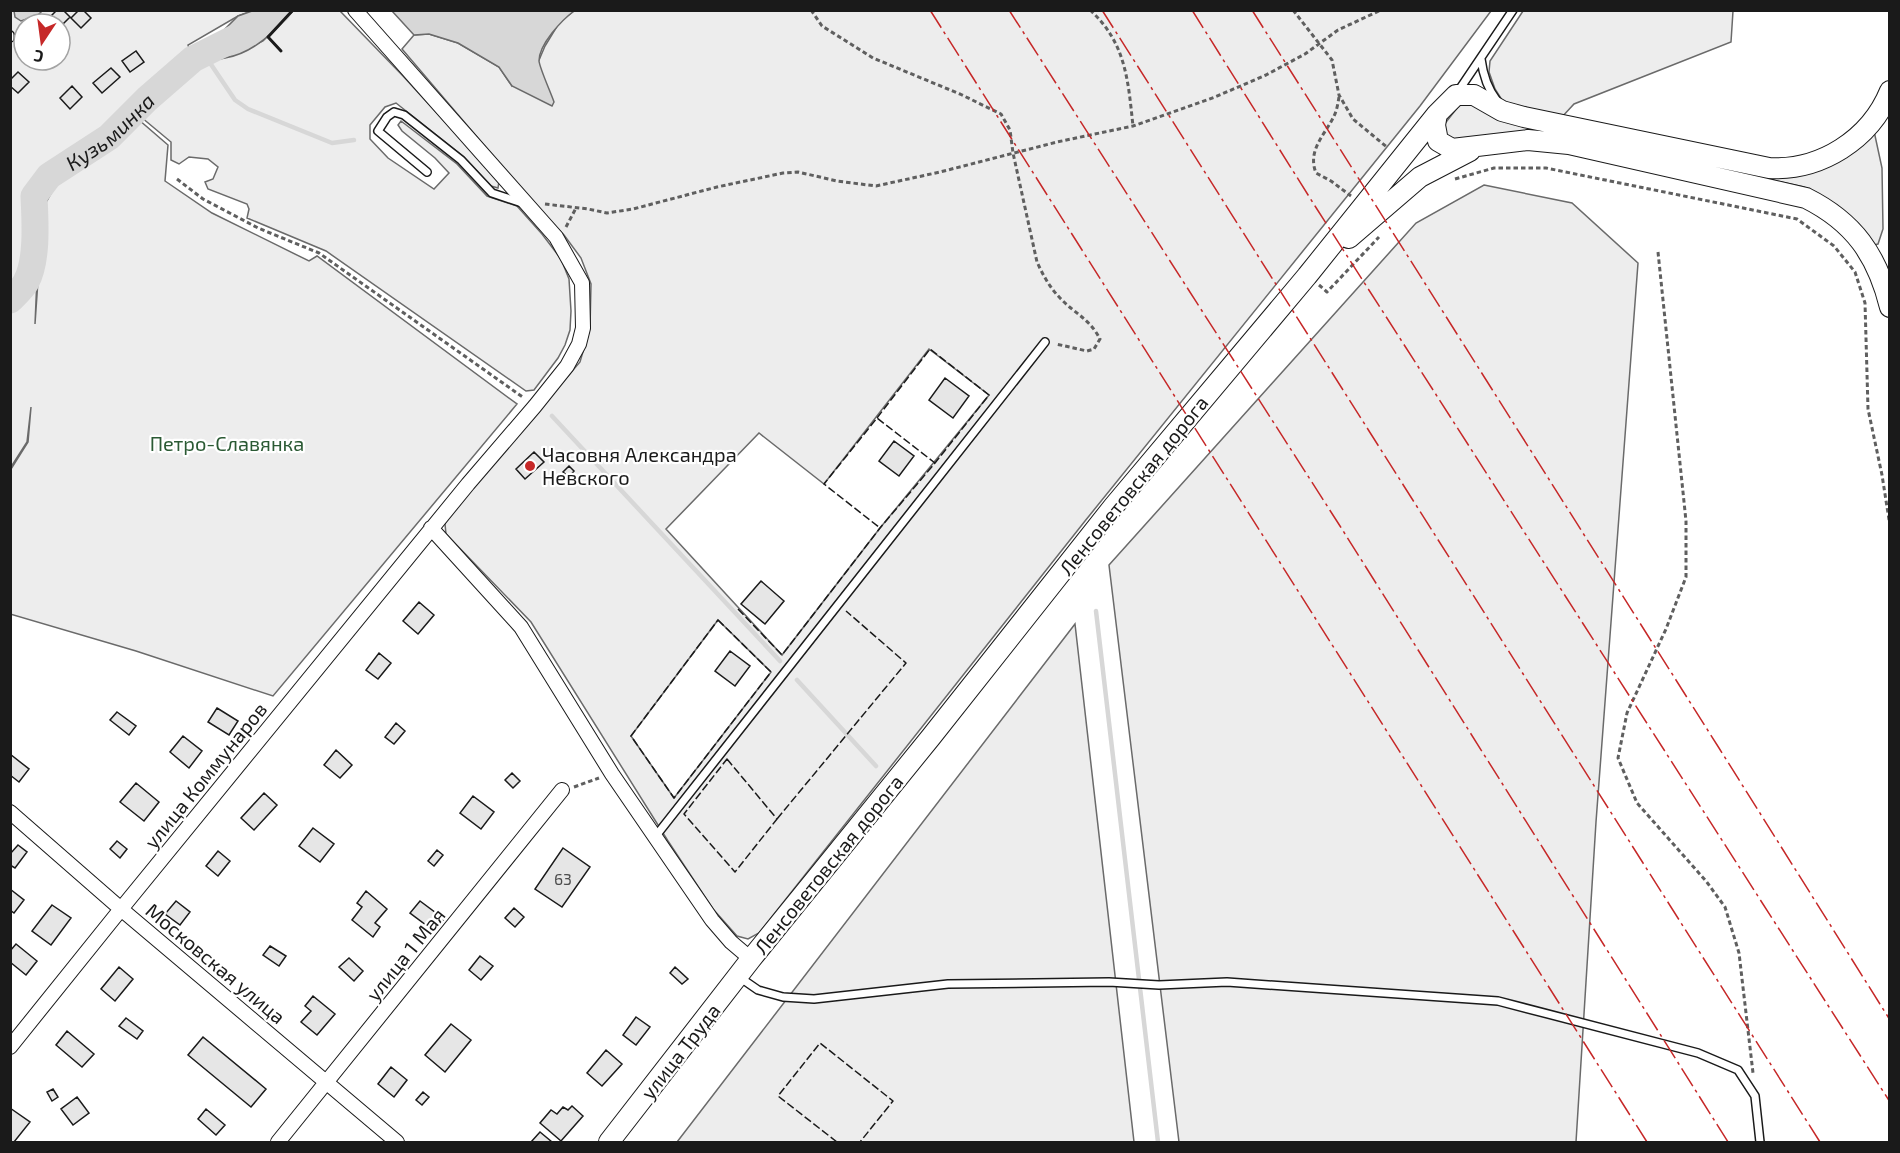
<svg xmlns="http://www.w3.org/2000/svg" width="1900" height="1153" font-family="'Exo 2',sans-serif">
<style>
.built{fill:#ededed;stroke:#6a6a6a;stroke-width:1.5;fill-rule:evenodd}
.water{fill:#d7d7d7;stroke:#6a6a6a;stroke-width:1.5}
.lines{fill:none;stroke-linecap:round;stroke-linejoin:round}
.stream{stroke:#d7d7d7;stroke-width:4.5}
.river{stroke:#d7d7d7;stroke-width:27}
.building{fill:#e6e6e6;stroke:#1a1a1a;stroke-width:1.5}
.lane-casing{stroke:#1a1a1a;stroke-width:10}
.street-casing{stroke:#1a1a1a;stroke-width:16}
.secondary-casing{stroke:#1a1a1a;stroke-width:22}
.path{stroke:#5f5f5f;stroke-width:3;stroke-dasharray:4.5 3;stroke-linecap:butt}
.lane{stroke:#fff;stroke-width:7}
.street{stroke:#fff;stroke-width:14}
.secondary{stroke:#fff;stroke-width:20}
.fence{stroke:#1a1a1a;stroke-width:1.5;stroke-dasharray:8 3;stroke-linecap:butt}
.wall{stroke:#1a1a1a;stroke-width:3}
.power{stroke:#c62828;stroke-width:1.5;stroke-dasharray:21 4.5 3 4.5;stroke-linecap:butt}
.poi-dot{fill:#c62828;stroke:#fff;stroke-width:2}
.labels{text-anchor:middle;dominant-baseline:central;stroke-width:4.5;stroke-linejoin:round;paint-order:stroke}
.number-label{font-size:16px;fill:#4d4d4d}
.park-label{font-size:20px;fill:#2b5a34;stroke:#fff}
.poi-label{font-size:20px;fill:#1a1a1a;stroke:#fff;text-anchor:start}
.street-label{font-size:20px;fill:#1a1a1a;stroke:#fff}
.water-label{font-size:21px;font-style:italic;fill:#1a1a1a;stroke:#fff}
</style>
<rect width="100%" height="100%" fill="#fff"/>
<path class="built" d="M11,11h241l-14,5 -50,29 5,14 -46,40 -38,38 -59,39 -16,20 1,34 -3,34 -5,17 10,-3 -2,46 8,-116 15,-27 81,-61 29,25 -3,36 47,32 97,48 8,-5 200,148 -244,292 -137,-45 -126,-37 1,-145 17,-27 3,-35 -4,35 -16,25zM24,24h36v36h-36z
M293,11h47l63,65 96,105 -1,7 -7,-2 -27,-29 -68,-54 -11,4 -15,18v14l18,19 46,31 15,-16 -14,-15 -33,-27 -4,-6 3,-4 56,43 30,32 30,10 25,28 19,25 8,20 2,32 -1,19 -5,15 -7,13 -24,32 -8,1 -200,-140 -79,-33 2,-9 -2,-5 -39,-15 -3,-7 8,-3 5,-12 -10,-8 -19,-2 -10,7 -8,-4v-18l-30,-25 38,-36 31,-19 23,-7 30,-14z
M574,11h917l-71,95 -335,415 -326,412 -11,6 -11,-3 -24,-27 -45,-68 -137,-219 -85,-88 -1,-10 4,-9 131,-153 10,-34 1,-44 -10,-26 -17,-23 -34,-36 -128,-150 12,-14 15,-1 29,9 41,24 13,19 27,-26 6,-14 14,-23zM929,349l60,46 -109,133 -98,127 -116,-126 93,-96 65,51zM718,620l53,52 -97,126 -43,-62z
M1523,11h210l-2,31 -157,62 -12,13 -47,-9 -13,-8 -7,-11 -6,-17 1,-11z
M1461,103l11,2 75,26 1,4 -98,10 -7,-19z
M1874,131l8,37 1,61 -5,15 -4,1 -35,-37 -22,-15 -13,-6 -32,-7 -1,-5z
M1484,185l88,18 66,60 -42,559 -20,320h-397l-70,-577 307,-342z
M1075,624l59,518h-457z"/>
<path class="water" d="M14,11v-1l28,1 -4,4 -17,6 -6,-4z
M252,11h41c-18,20 -39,42 -68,47 -10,2 -22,0 -32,1l6,-9 16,-11 23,-23z
M392,11h182c-12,9 -35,33 -35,50 1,8 12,32 15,41l-2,4 -40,-20 -13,-19 -41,-24 -29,-9 -15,1z"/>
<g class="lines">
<path class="stream" d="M202,55l6,5 27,40 13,9 84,34 22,-3
M552,416l228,245
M1096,611l62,531
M797,680l79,86"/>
<path class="river" id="s1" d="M10,300c5,-5 13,-12 16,-18 12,-22 9,-62 8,-86l15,-20 60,-39 38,-38 46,-40 60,-30 25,-19"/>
</g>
<path class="building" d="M57,10h6l7,7 -10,10v-3h-3l-7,-7z
M79,10h4l8,8 -10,10 -10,-10z
M136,51l8,11 -14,10 -8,-11z
M111,68l9,9 -18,16 -9,-10z
M18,72l11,10 -11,11 -8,-7v-6z
M72,86l10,11 -12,12 -10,-11z
M945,378l24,18 -16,22 -24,-18z
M894,441l20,15 -15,20 -20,-15z
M534,452l10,10 -19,17 -9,-10z
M569,466l5,5 -5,6 -6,-5z
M761,581l23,20 -19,23 -24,-20z
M419,602l15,13 -16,19 -15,-13z
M730,651l20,15 -15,20 -20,-15z
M379,653l12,10 -13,16 -12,-9z
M217,708l21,13 -9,14 -21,-13z
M117,712l19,14 -7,9 -19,-15z
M396,723l9,8 -11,13 -9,-7z
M183,736l19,15 -13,17 -19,-16z
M336,750l16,15 -12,13 -16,-13z
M10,754l19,15 -10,13 -9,-7z
M512,773l8,8 -7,7 -8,-8z
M136,783l23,19 -15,19 -24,-19z
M264,793l13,12 -23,25 -13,-12z
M473,796l21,16 -13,17 -21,-16z
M313,828l21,16 -14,18 -21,-16z
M117,841l10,8 -7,9 -10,-9z
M18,845l9,7 -12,16 -5,-3v-11z
M563,848l27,19 -28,40 -27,-18z
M437,850l6,5 -9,11 -6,-5z
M218,851l12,10 -12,15 -12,-10z
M10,889l14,11 -10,13 -4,-3z
M366,891l21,18 -12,14 5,4 -7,10 -21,-17 10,-13 -5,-4z
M176,901l14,11 -10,13 -15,-11z
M420,901l24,18 -10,12 -24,-18z
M52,905l19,13 -20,27 -19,-14z
M514,908l10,9 -9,10 -10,-9z
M16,944l21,17 -11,14 -16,-13v-11z
M270,946l16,10 -7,10 -16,-11z
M480,956l13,10 -12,14 -12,-10z
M349,958l14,13 -9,10 -15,-14z
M119,967l14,12 -18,22 -14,-12z
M675,967l13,12 -6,5 -12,-11z
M313,996l22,18 -18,21 -16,-13 10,-11 -6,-5z
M636,1017l14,10 -14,18 -13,-10z
M126,1018l17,13 -6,8 -18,-13z
M451,1024l20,16 -26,32 -20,-17z
M67,1031l27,23 -12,13 -26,-22z
M203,1037l63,52 -15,18 -63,-52z
M606,1050l16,14 -20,22 -15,-13z
M391,1067l16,13 -13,17 -16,-13z
M53,1089l5,8 -6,4 -5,-9z
M423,1092l6,5 -7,8 -6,-5z
M77,1097l12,16 -16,12 -12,-16z
M572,1106l11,10 -22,25 -21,-18 11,-13 6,4 6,-7 5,3z
M10,1108l20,14 -16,20h-4z
M206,1109l19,16 -9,10 -18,-16z
M540,1132l12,10h-21z"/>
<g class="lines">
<defs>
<path id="lane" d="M10,35v3
M1481,59c2,16 6,29 16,42
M1457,93l56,-83
M427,172l-49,-41 9,-14 7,-5 10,3 57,45 31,33 30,10
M655,837l390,-495
M745,981l13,9 25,7 31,2 134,-15 161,-2 50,3 68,-3 271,19 200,52 40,17 17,26 5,46"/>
<path id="street" d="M431,528l90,99 91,147 100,146 19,22 20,17
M10,812l111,97 276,233
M10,1047l111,-138 347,-425 67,-78 32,-40 12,-22 4,-16 -1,-45 -26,-46 -201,-227
M278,1142l284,-352"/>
<path id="secondary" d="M1437,114l-2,11 3,16 14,8 76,-9 41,4 237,54c48,24 71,57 84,109
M1349,238l71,-61 50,-26
M609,1142l142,-183 180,-222 182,-230 194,-231 130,-162 19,-19h18l28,16 22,6 245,51c51,3 101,-28 121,-77"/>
</defs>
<use href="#lane" class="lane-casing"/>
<use href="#street" class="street-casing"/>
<use href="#secondary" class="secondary-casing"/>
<path class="path" d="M811,10l11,16 51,32 87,36 41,20 9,16 3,23 24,109c6,13 13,26 23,36 15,16 29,20 40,41l-6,10 -7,2 -31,-7
M1090,10c36,33 38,70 43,116
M1293,10l39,50 7,35 14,24 35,29
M1339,97c-1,6 -2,13 -5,19 -9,19 -27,34 -18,57l15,8 20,15
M177,179l26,20 55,29 61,25 205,145
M1455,179l39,-11h52l251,51 37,27 21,26 10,31 3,106 14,66 8,51
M545,204l43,5 19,4 26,-4 84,-22 66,-14 15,-1 39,9 39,5 64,-14 117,-30 76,-16 82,-29 51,-22 39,-21 33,-24 43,-20
M566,227l10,-19
M1658,252l28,269v56l-20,52 -39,84 -9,45 19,45 69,78 19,26 14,46 14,120
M1319,285l8,7 52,-55
M574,787l25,-9"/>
<use href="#lane" class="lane"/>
<use href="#street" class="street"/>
<use href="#secondary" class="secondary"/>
<path class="fence" d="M877,418l53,-69 59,46 -54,68
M738,609l44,46 98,-127 55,-65 -58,-45 -53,66 56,44
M718,620l53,52 -97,126 -43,-62z
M727,759l50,60 -42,53 -51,-58z
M777,819l129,-156 -60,-52
M837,1142l-59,-46 42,-53 73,58 -33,41"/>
<path class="wall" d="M281,51l-13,-14 25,-27"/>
<path class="power" d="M930,10l717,1132
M1009,10l331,516 388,616
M1102,10l718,1132
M1192,10l123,196 575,896
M1252,10l467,738 171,272"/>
</g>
<circle class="poi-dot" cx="530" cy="466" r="6"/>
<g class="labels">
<g class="number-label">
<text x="563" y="878">63</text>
</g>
<g class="park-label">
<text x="227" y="443">Петро-Славянка</text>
</g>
<g class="poi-label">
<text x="542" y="454">Часовня Александра<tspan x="542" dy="23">Невского</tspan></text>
</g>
<g class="street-label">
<text transform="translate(1133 485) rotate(-51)">Ленсоветовская дорога</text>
<text transform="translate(205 775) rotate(-51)">улица Коммунаров</text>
<text transform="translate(828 864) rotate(-51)">Ленсоветовская дорога</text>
<text transform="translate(405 954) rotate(-51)">улица 1 Мая</text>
<text transform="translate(216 963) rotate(40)">Московская улица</text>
<text transform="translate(680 1051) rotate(-52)">улица Труда</text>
</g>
<g class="water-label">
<text stroke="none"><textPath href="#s1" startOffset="212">Кузьминка</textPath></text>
</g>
</g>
<rect width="1900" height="1153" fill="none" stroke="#1a1a1a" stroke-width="24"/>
<g transform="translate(42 42) rotate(193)"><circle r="28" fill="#ffffff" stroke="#a3a3a3" stroke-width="1.5"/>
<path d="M0-4.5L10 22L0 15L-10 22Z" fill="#c62828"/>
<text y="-9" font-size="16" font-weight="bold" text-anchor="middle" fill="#1a1a1a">С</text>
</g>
</svg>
